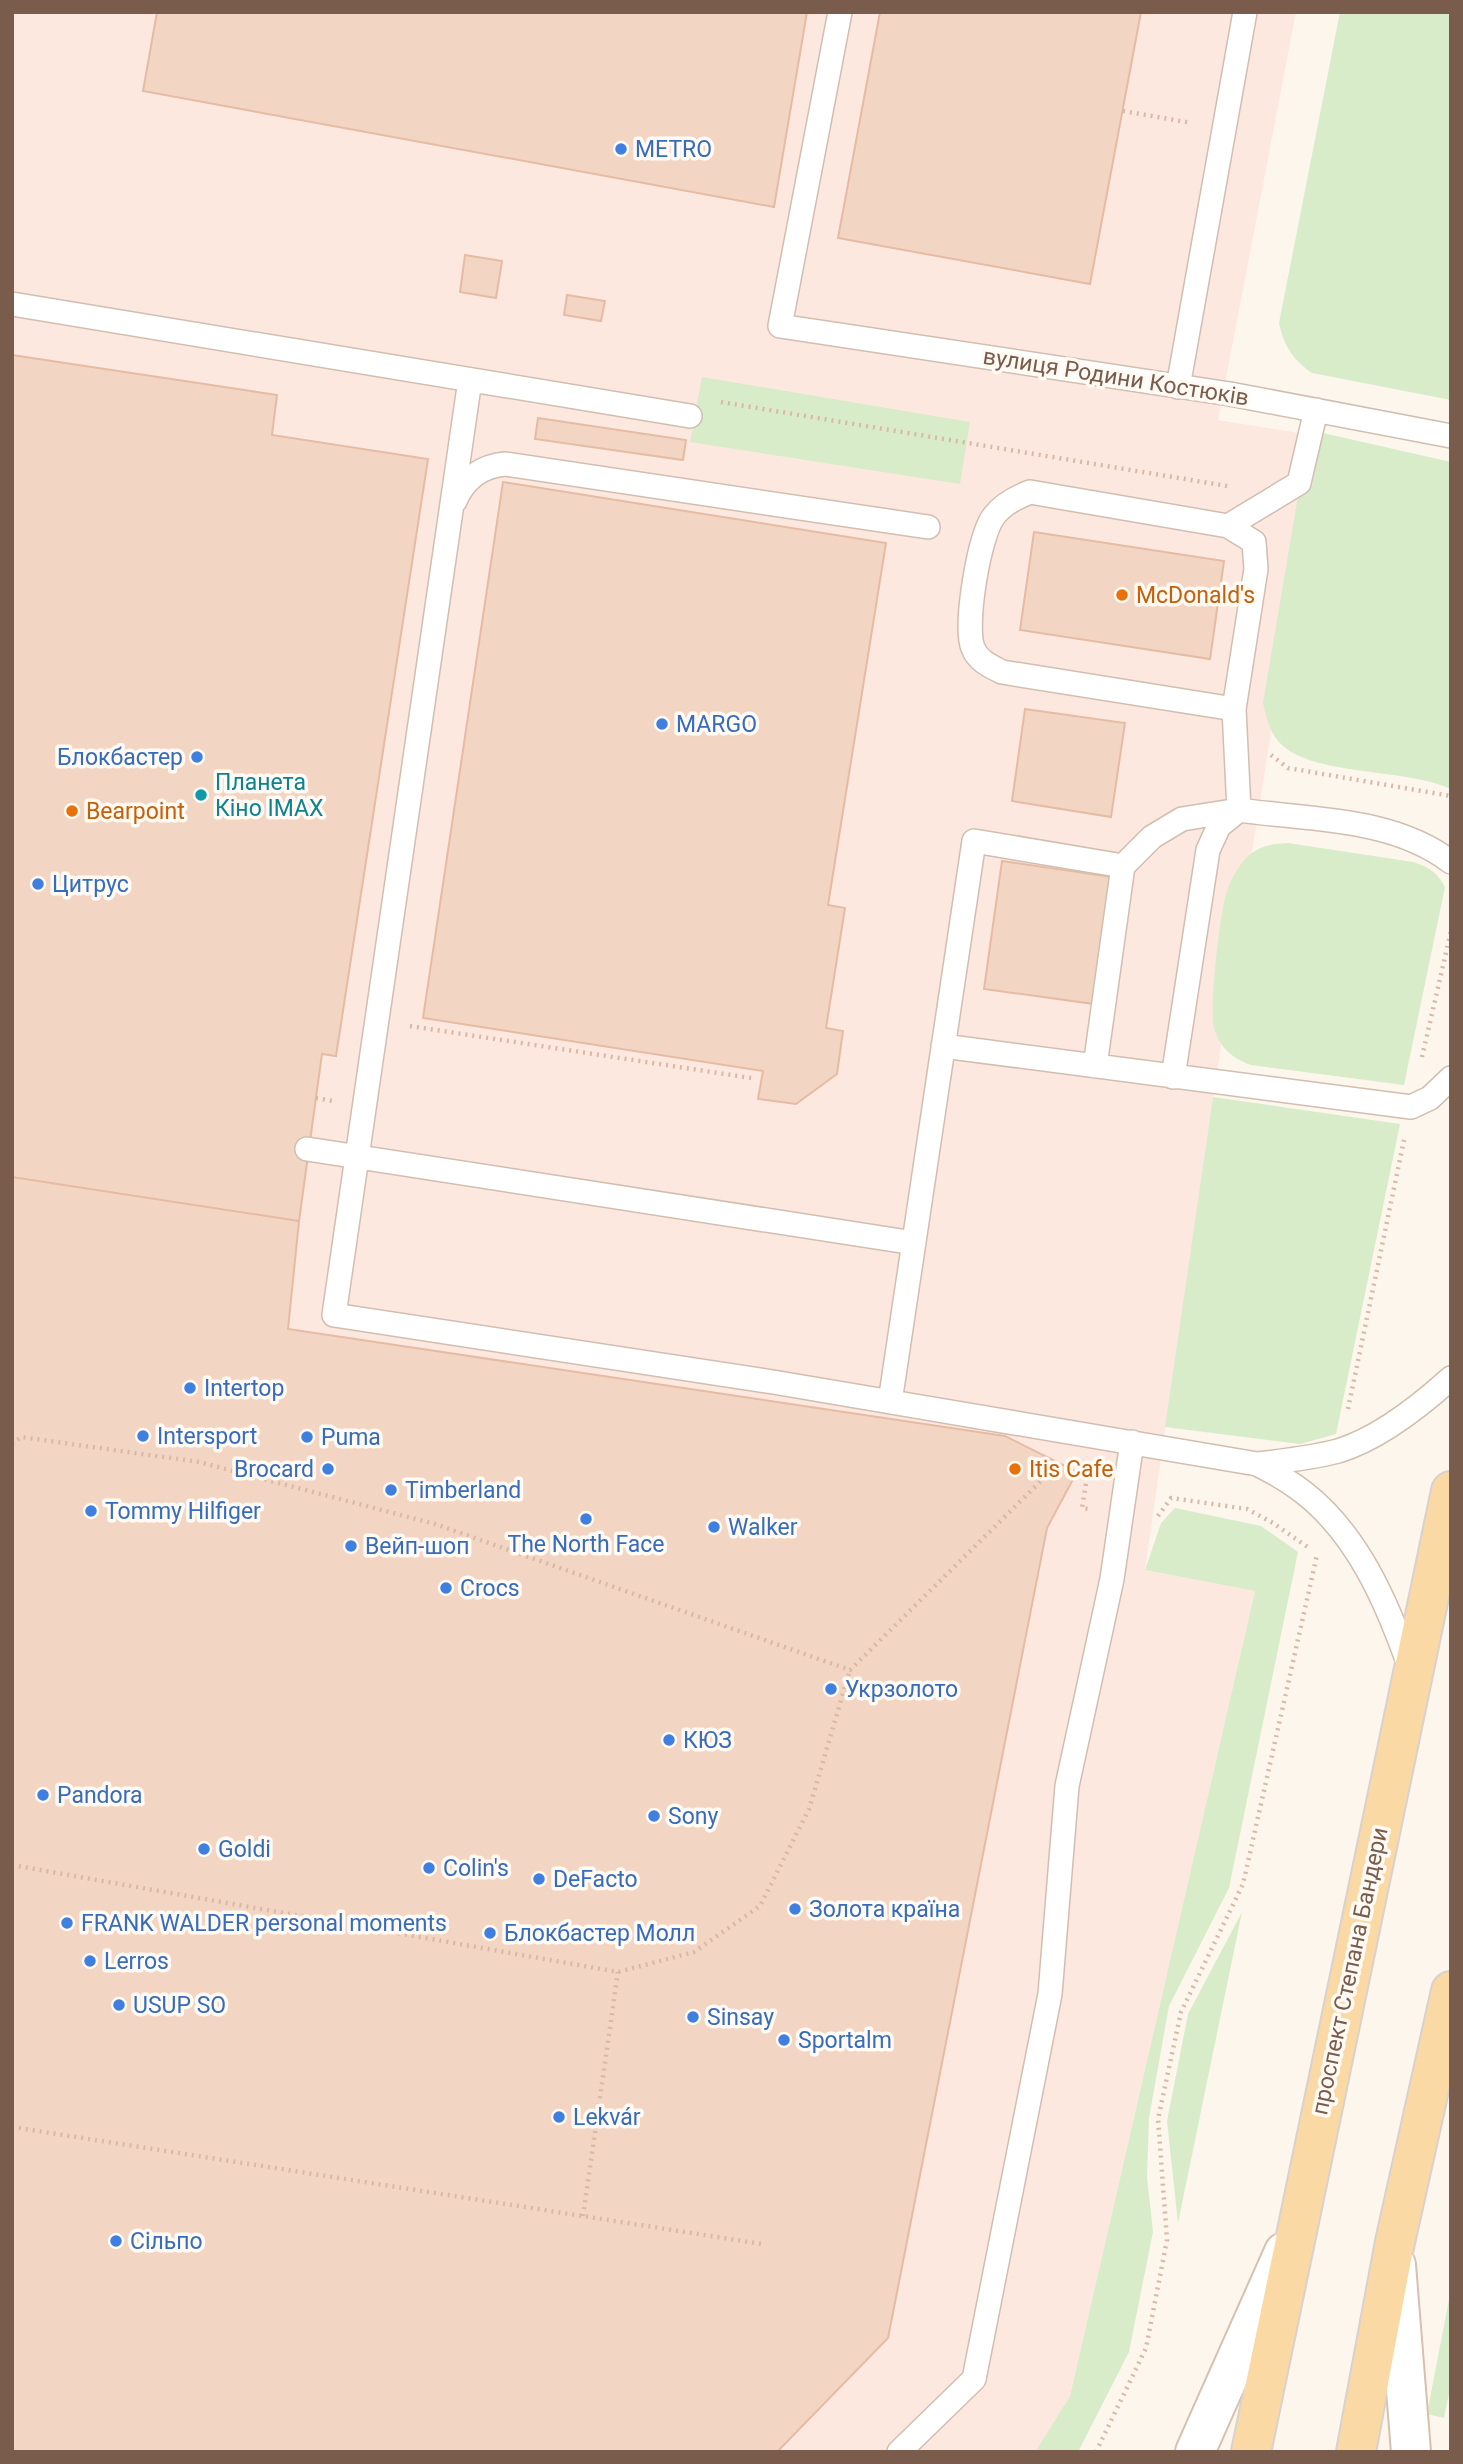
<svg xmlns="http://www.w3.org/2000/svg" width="1463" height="2464" font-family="Roboto,sans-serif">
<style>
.commercial{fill:#fde8e0}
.green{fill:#d8ecc9}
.building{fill:#f3d5c3;stroke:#e6bba3;stroke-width:2}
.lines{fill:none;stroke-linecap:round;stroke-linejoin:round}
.service-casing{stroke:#d1beb0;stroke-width:26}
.secondary-casing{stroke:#d6c0b0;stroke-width:42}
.primary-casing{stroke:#dad1cd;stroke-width:42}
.path{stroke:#d9b8a5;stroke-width:4.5;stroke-dasharray:2 5;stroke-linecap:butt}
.service{stroke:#fff;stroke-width:23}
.secondary{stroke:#fff;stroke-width:38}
.primary{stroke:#fbd9a5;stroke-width:38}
.shop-dot{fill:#3f7fe0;stroke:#fffaf3;stroke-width:2.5}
.food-dot{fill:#e8710a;stroke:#fffaf3;stroke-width:2.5}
.culture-dot{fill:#0f9aa8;stroke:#fffaf3;stroke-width:2.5}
.labels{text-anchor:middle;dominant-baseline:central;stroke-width:7;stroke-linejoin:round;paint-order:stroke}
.shop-label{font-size:23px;fill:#366cbe;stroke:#fffaf3;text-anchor:start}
.street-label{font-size:23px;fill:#7a5c4d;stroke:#fffaf3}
.food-label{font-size:23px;fill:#c56008;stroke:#fffaf3;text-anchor:start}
.culture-label{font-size:23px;fill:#0d838f;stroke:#fffaf3;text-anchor:start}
</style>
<rect width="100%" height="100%" fill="#fdf6ec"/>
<path class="commercial" d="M12,12h1284l-78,408 100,16 -105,661 -68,473 110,21 -185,805 -35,56h-1023z"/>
<path class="green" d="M1340,12h111v388l-139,-27c-19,-13 -28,-27 -33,-50z
M702,377l268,45 -10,62 -270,-42z
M1323,433l128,29v327c-47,-21 -133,-13 -168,-43 -13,-11 -16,-27 -20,-43l35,-207 14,-10z
M1288,843l125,19c16,5 24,10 32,25l-41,198 -153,-20c-19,-7 -31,-17 -37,-37 -5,-18 6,-121 14,-140 4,-11 12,-24 20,-32 12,-11 25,-12 40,-13z
M1213,1097l187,27 -64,310 -36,10 -135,-17z
M1175,1508l86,18 37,26 -69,336 -60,118 -20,112 -2,59 6,55 -24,120 -51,100h-43l35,-56 185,-805 -110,-21 16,-47z
M1242,1912l-64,311 -11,-102 21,-107z
M1451,2289v94l-7,35 -17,-4z"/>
<path class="building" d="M157,12h650l-33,195 -631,-116z
M880,12h261l-51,272 -252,-46z
M465,255l37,6 -6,37 -36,-6z
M567,295l38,6 -4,20 -37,-6z
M12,355l265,40 -5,40 156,24 -92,597 -14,-2 -23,167 -287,-44z
M538,418l148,22 -3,20 -148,-21z
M503,482l383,61 -58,362 17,3 -19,120 17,3 -6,43 -41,30 -38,-5 5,-28 -340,-53z
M1034,532l190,29 -14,98 -190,-29z
M1025,709l100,14 -14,94 -99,-16z
M1002,861l110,16 -18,127 -110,-15z
M12,1177l287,44 -11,108 717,107 72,36 -30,56 -159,810 -111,114h-765z"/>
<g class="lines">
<defs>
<path id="service" d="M840,12l-60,314 450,68 221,42
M12,304l678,112
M470,380l-136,935 439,67 484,82c27,-3 54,-6 81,-13 40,-12 82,-45 113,-73
M1178,387l67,-375
M455,501c9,-22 27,-35 50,-37l423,63
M1234,709l-232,-37c-12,-6 -24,-11 -29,-24 -9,-22 6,-113 21,-132 9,-12 23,-19 36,-24l198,34 71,-43 17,-73
M943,1046l468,61 19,-9 21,-20
M1095,1066l28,-200 29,-29 30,-18 57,-9 -5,-101 22,-140 -2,-27 -26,-16
M1173,1077l35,-227 11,-24 20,-16c71,10 153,7 212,52
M307,1149l607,94
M890,1402l84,-561 149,25
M1257,1464c16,8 32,17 46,28 55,42 85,113 107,176
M899,2452l75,-73 76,-385 17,-208 45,-207 20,-137"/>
<path id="secondary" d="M1396,2265l15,187
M1195,2452l89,-200"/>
<path id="primary" d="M1251,2452l200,-961
M1356,2452l39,-210 56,-251"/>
</defs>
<use href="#service" class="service-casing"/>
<use href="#secondary" class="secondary-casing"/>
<use href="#primary" class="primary-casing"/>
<path class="path" d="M1123,111l69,12
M721,402l506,84
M1271,755l17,13 163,28
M410,1026l341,52
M1422,1057l29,-126
M316,1098l17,3
M1348,1409l56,-269
M12,1444l9,-7 178,25 236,62 415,146 206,-204
M1088,1470l-6,38 8,1
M1158,1516l13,-18 76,11 26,14 36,25
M12,1865l606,107 76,-20 66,-46 49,-97 41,-139
M12,2127l750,117
M583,2216l35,-244
M1096,2452l50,-104 21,-108 -9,-121 23,-107 62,-128 74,-329"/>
<use href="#service" class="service"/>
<use href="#secondary" class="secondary"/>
<use href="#primary" class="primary"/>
</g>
<g class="shop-dot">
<circle cx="621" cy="149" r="7"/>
<circle cx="662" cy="724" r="7"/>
<circle cx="197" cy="757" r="7"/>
<circle cx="38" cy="884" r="7"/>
<circle cx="190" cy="1388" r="7"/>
<circle cx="143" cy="1436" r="7"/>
<circle cx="307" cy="1437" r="7"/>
<circle cx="328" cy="1469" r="7"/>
<circle cx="391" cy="1490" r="7"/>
<circle cx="91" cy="1511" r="7"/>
<circle cx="586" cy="1519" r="7"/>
<circle cx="714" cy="1527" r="7"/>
<circle cx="351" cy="1546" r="7"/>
<circle cx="446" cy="1588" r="7"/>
<circle cx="831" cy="1689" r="7"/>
<circle cx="669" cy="1740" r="7"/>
<circle cx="43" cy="1795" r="7"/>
<circle cx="654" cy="1816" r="7"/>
<circle cx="204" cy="1849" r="7"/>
<circle cx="429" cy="1868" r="7"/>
<circle cx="539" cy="1879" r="7"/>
<circle cx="795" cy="1909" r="7"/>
<circle cx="67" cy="1923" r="7"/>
<circle cx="490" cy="1933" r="7"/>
<circle cx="90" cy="1961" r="7"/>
<circle cx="119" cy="2005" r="7"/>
<circle cx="693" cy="2017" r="7"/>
<circle cx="784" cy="2040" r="7"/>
<circle cx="559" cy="2117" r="7"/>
<circle cx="116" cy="2241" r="7"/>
</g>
<g class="food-dot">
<circle cx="1122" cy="595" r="7"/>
<circle cx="72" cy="811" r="7"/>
<circle cx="1015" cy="1469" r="7"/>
</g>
<circle class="culture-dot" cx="201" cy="795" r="7"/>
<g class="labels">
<g class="shop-label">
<text x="635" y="149">METRO</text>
<text x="676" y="724">MARGO</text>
<text x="183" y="757" text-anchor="end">Блокбастер</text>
<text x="52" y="884">Цитрус</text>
<text x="204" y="1388">Intertop</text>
<text x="157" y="1436">Intersport</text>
<text x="321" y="1437">Puma</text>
<text x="314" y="1469" text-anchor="end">Brocard</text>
<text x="405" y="1490">Timberland</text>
<text x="105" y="1511">Tommy Hilfiger</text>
<text x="728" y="1527">Walker</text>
<text x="586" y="1544" text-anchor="middle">The North Face</text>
<text x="365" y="1546">Вейп-шоп</text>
<text x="460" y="1588">Crocs</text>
<text x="845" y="1689">Укрзолото</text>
<text x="683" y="1740">КЮЗ</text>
<text x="57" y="1795">Pandora</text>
<text x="668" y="1816">Sony</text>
<text x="218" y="1849">Goldi</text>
<text x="443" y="1868">Colin's</text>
<text x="553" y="1879">DeFacto</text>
<text x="809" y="1909">Золота країна</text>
<text x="81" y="1923">FRANK WALDER personal moments</text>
<text x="504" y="1933">Блокбастер Молл</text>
<text x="104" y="1961">Lerros</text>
<text x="133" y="2005">USUP SO</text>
<text x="707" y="2017">Sinsay</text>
<text x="798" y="2040">Sportalm</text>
<text x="573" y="2117">Lekvár</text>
<text x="130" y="2241">Сільпо</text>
</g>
<g class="street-label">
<text transform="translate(1116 377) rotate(9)">вулиця Родини Костюків</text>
<text transform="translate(1350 1971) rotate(-78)">проспект Степана Бандери</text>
</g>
<g class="food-label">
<text x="1136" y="595">McDonald's</text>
<text x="86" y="811">Bearpoint</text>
<text x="1029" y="1469">Itis Cafe</text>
</g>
<g class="culture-label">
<text x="215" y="782">Планета<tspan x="215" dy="26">Кіно IMAX</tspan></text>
</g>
</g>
<rect width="1463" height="2464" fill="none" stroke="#7a5c4d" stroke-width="28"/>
</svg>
